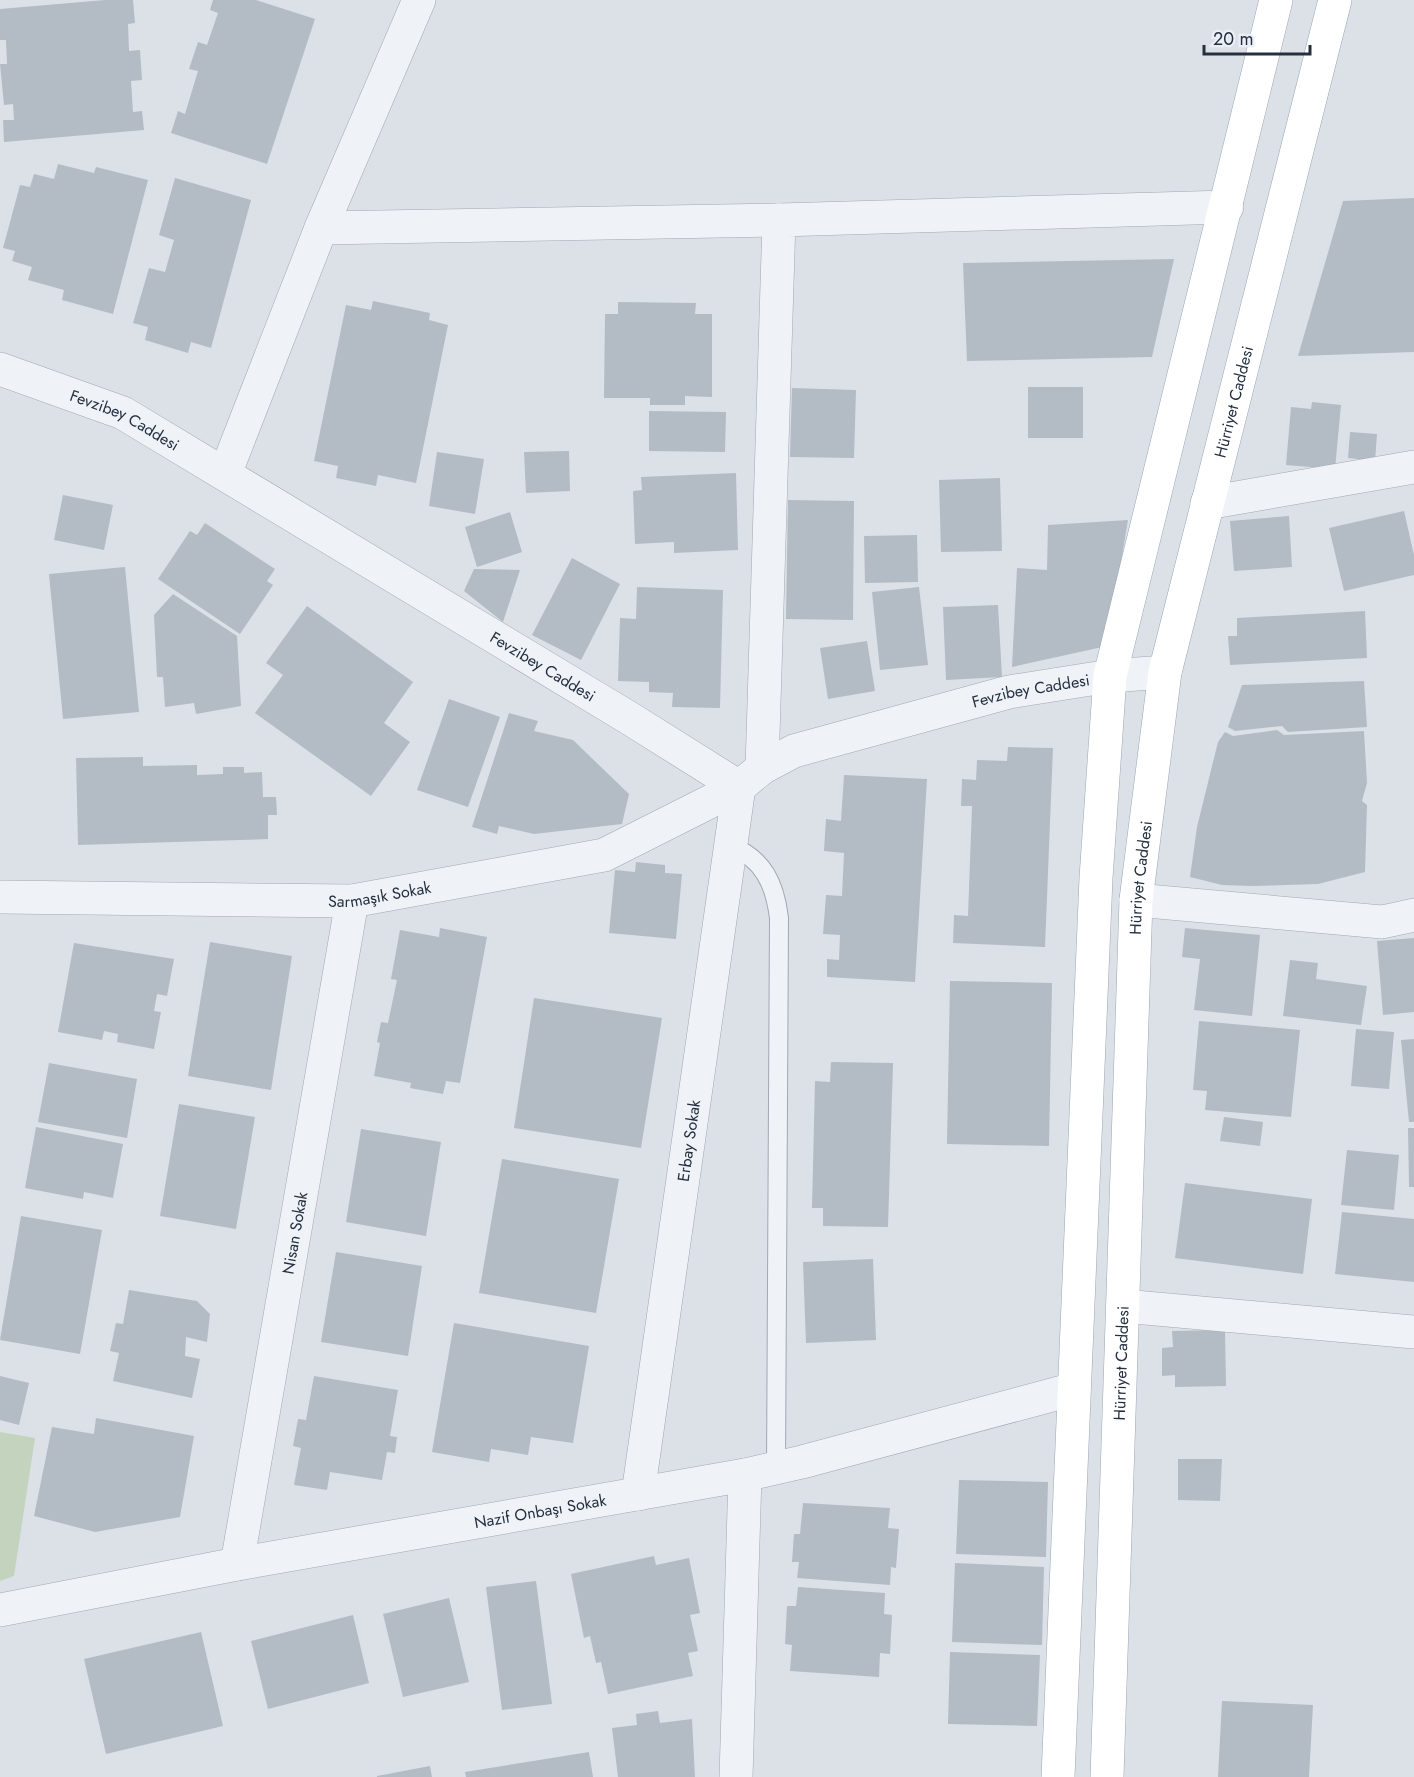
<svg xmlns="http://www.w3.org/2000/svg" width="1414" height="1777" font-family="Jost,sans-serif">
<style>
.green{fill:#c3d3bd}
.building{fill:#b3bbc5}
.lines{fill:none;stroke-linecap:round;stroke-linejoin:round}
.service-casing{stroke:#a1a8b2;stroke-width:20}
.minor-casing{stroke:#a1a8b2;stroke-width:34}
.primary-casing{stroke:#9aa6b5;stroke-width:34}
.service{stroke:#eff2f6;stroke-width:18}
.minor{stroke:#eff2f6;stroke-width:33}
.primary{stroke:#fff;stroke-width:33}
.labels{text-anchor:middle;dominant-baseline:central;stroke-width:4.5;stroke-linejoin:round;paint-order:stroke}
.street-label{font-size:16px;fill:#243040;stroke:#ecf0f6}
</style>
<rect width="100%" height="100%" fill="#dce1e8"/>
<path class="green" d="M0,1432l35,6 -21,138 -14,5z"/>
<path class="building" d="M105,0h28l2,23 -7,1 1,27 11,-1 2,30 -11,1 2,31 9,-1 2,19 -140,12 -1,-22h11l-1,-16 -9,1 -4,-41h7l-1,-24h-6v-31z
M213,0h43l59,19 -48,145 -96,-31 7,-22 7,3 13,-43 -9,-2 9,-27 9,3 11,-32 -8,-3z
M58,164l36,9 2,-6 52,13 -35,134 -51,-14 2,-10 -36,-10 4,-13 -20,-6 3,-10 -12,-3 17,-63 10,2 4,-13 20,5z
M175,178l76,22 -40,148 -20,-6 -3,11 -43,-13 3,-13 -15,-4 16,-55 16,4 9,-32 -15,-5z
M1414,198v154l-116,4 45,-155z
M1174,259l-22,98 -185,4 -4,-98z
M373,301l57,12 -1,7 19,5 -32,158 -38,-8 -2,11 -40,-8 2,-12 -24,-5 32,-156 25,5z
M618,302l78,1 -1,11h17v83l-27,-1v9h-35v-7h-46l1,-84h13z
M1028,387h55v51h-55z
M792,388l64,2 -2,68 -64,-1z
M1312,402l29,3 -6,64 -49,-4 5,-58 20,2z
M649,411l77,1 -1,40 -76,-1z
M1350,432l27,2 -2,27 -27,-3z
M569,451l1,40 -44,2 -2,-41z
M437,452l47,7 -9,55 -46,-8z
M736,473l2,77 -64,3v-11l-39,2 -2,-53 9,-1 -1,-13z
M1000,478l2,73 -61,1 -2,-72z
M63,495l50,10 -9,45 -50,-10z
M788,500l66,1 -1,119 -67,-1z
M1404,511l10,44v20l-70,16 -15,-63z
M510,512l12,40 -45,15 -12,-40z
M1289,516l3,51 -58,4 -4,-50z
M1128,520l-21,126 -95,21 5,-99 30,2 1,-45z
M205,523l70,46 -8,12 6,4 -33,49 -82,-55 32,-48 7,4z
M917,535l1,47 -53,1 -1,-47z
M572,558l48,26 -39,76 -49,-25z
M125,567l14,145 -76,7 -14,-145z
M474,569l46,1 -17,52 -39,-31z
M637,587l86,3 -3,118 -48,-1 1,-14 -24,-1v-10l-31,-1 2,-63 16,1z
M919,587l9,78 -48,5 -8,-78z
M173,594l64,42 4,70 -45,8 -2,-11 -29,4 -2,-30h-6l-3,-62z
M998,605l4,72 -56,3 -3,-73z
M307,606l106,76 -29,41 26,19 -39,54 -116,-83 28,-38 -17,-12z
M1365,611l2,47 -137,7 -2,-29h9v-18z
M867,641l8,50 -47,8 -8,-51z
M1364,681l3,46 -79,5 -6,-6 -47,5 -7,-4 14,-42z
M449,699l51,18 -32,90 -51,-17z
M509,713l29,8 -4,10 39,9 56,54 -7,30 -88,10 -35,-8 -2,8 -25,-7z
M1277,730l7,5 80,-4 3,52 -5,18 5,4 -2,67 -47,12 -66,2 -30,-1 -32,-8 7,-50 21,-85 7,-10 8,4z
M1008,747l45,1 -8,199 -92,-4 1,-28 14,1 4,-110h-11l1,-27 14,1 1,-20 30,1z
M143,757v9l54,-1v10l26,-1v-7h21v6l18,-1 1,25h13l1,18h-9v24l-190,6 -2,-87z
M844,775l83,4 -12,203 -88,-5v-18l12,1 1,-25 -17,-1 3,-39 16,1 2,-43 -20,-2 2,-32 15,2z
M636,862l29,3v8l17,1 -6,65 -67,-6 6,-63 20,2z
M440,928l47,9 -27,146 -14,-2 -3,13 -33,-6 1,-5 -37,-7 6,-33 -3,-1 4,-20 7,1 9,-43 -6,-1 9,-49 39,7z
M1185,928l75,7 -8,81 -58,-6 6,-51 -18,-2z
M1414,938v74l-31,3 -6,-74z
M210,942l82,14 -21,134 -83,-14z
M74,943l100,16 -7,37 -10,-2 -3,17 7,1 -7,37 -37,-7 1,-8 -14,-3 -2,9 -44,-8z
M1290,960l28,3 -2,16 51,7 -6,39 -78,-9z
M950,981l102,2 -3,163 -102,-2z
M534,998l128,20 -21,130 -127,-20z
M1199,1021l101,9 -9,87 -86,-7 2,-19 -14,-1z
M1356,1029l38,3 -5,57 -38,-3z
M1414,1039v83h-5l-8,-82z
M831,1062l62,1 -5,164 -65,-1v-18h-11l3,-127 15,1z
M49,1063l88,16 -10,59 -89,-16z
M179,1104l76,13 -19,112 -76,-13z
M1224,1117l39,5 -3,24 -40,-5z
M36,1127l87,17 -10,54 -29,-6 -1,7 -58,-11z
M1408,1128h6v59h-5z
M361,1129l80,13 -15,94 -80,-14z
M1347,1150l52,5 -5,55 -53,-5z
M502,1159l117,20 -23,134 -117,-20z
M1185,1183l127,16 -9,75 -128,-16z
M1342,1212l72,7v63l-79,-8z
M21,1216l81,14 -22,124 -80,-14z
M336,1252l86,14 -14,90 -87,-14z
M873,1259l3,81 -70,3 -3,-81z
M129,1290l68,11 13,13 -3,28 -21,-5 -1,19 15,3 -8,39 -79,-17 6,-28 -9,-2 6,-28 7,1z
M454,1323l135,23 -16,97 -42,-6 -3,18 -37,-6 -2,13 -57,-10z
M1225,1330l1,56 -51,1v-12l-13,1v-28l11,-1 -1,-16z
M0,1376l29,7 -10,42 -19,-5z
M314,1376l84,14 -8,46 7,1 -2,16 -8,-1 -5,28 -52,-8 -3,18 -33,-5 7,-37 -8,-2 5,-27 8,1z
M96,1418l98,18 -14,81 -85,15 -61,-16 18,-89 42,7z
M1178,1459h44l-2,42 -42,-1z
M959,1480l89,2 -2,75 -90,-3z
M803,1503l87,5 -2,20 11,1 -3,39 -5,-1 -1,18 -93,-7 2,-16h-7l2,-28h6z
M654,1556l2,9 33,-7 11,55 -10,2 8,36 -10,2 5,23 -85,18 -7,-32 -5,1 -6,-27 -6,2 -13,-64z
M955,1563l89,4 -2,78 -90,-3z
M536,1581l16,123 -50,6 -16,-123z
M798,1587l87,6 -1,21 8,1 -2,39 -10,-1 -1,24 -89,-6 2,-26 -7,-1 2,-38h9z
M449,1598l20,84 -66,15 -20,-83z
M353,1615l16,68 -101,26 -17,-68z
M201,1632l22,94 -117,28 -22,-95z
M950,1652l90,3 -3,71 -89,-2z
M1222,1701l91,4 -4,72h-91z
M658,1711l2,12 32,-4 3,58h-77l-6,-49 25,-3 -1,-11z
M589,1752l4,25h-127l-1,-5z
M430,1766l2,11h-55v-1z"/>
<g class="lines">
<defs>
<path id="service" d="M731,846c33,13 44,39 48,72l-3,550"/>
<g id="minor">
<path d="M321,228l458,-8"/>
<path id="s1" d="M0,369l123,44 506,305 110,69"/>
<path d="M225,474l96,-246 98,-228"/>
<path d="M1207,503l207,-36"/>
<path d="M762,768l17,-548 448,-13"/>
<path id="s2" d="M0,897l352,4 252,-46 135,-68 23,-19 32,-17 215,-59 101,-16 55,-4"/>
<path d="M1136,900l246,22 32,-7"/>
<path d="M1123,1306l291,26"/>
<path id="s3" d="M638,1494l101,-707"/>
<path id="s4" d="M237,1564l115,-663"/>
<path id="s5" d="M0,1610l237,-46 508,-89 57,-13 272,-73"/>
<path d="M736,1777l9,-302"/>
</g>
<g id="primary">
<path d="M1058,1777l38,-899 14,-202 166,-676"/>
<path id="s6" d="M1107,1777l29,-877 29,-228 170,-672"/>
</g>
</defs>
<use href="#service" class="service-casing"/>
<use href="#minor" class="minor-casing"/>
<use href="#primary" class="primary-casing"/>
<use href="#service" class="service"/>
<use href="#minor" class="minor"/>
<use href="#primary" class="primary"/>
</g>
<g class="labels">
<g class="street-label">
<text stroke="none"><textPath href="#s6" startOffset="1386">Hürriyet Caddesi</textPath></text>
<text stroke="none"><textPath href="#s1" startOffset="135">Fevzibey Caddesi</textPath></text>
<text stroke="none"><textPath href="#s1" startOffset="621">Fevzibey Caddesi</textPath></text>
<text stroke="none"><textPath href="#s2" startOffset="1070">Fevzibey Caddesi</textPath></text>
<text stroke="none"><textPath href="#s6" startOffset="900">Hürriyet Caddesi</textPath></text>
<text stroke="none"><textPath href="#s2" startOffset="380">Sarmaşık Sokak</textPath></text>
<text stroke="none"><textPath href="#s3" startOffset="357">Erbay Sokak</textPath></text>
<text stroke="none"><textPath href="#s4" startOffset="336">Nisan Sokak</textPath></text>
<text stroke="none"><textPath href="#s6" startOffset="414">Hürriyet Caddesi</textPath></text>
<text stroke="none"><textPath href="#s5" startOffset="549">Nazif Onbaşı Sokak</textPath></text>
</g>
</g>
<path d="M1204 45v9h106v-9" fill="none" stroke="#243040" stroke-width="3"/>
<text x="1213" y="45" font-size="18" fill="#243040" stroke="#ecf0f6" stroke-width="4.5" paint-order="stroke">20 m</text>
</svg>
